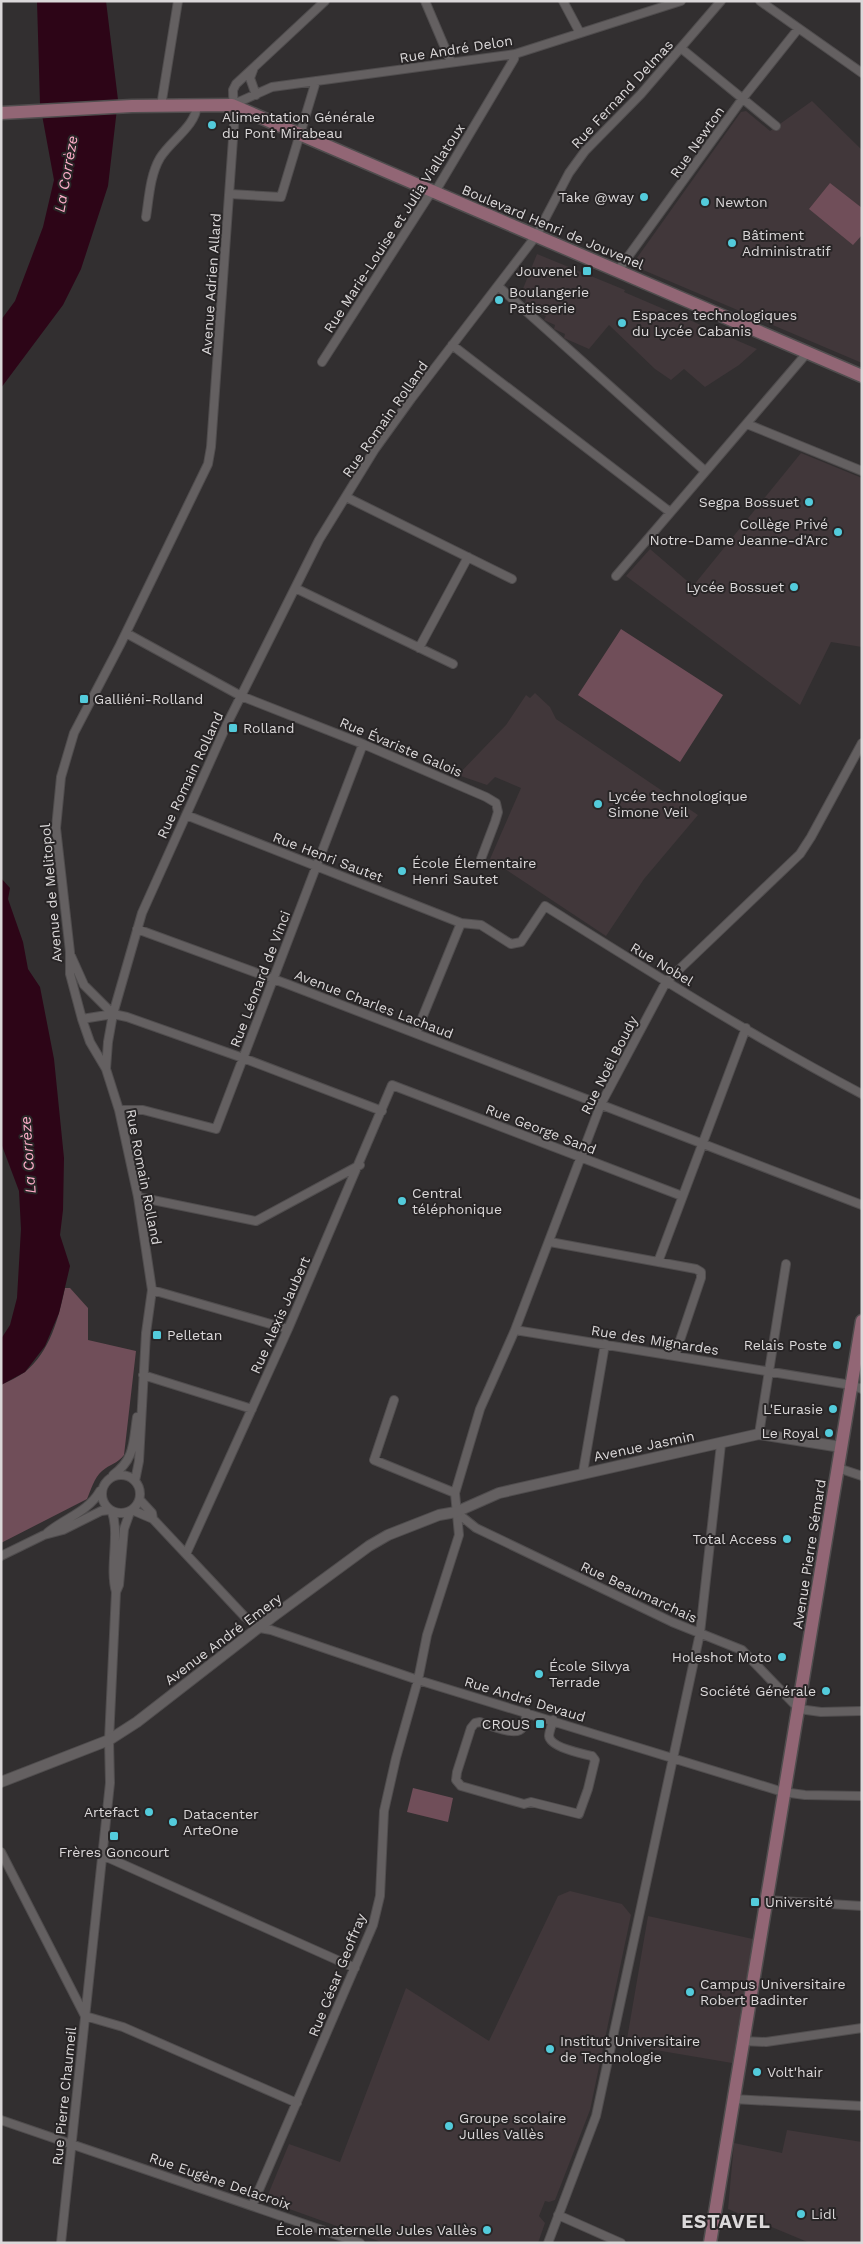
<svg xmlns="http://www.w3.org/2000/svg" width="863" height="2244" font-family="'Work Sans',sans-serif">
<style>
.built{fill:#41373a}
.green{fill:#704e59}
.water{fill:#2d0517}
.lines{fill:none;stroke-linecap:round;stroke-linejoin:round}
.minor-casing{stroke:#504d4e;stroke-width:10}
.tertiary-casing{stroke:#504d4e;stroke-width:12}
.primary-casing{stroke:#504d4e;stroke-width:15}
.minor{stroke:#646061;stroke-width:8}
.tertiary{stroke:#646061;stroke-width:10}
.primary{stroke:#926675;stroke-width:12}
.poi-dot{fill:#53cbdb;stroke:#282526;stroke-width:2}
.labels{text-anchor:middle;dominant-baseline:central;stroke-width:4;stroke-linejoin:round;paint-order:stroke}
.street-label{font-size:14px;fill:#dbd8d9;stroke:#282526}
.poi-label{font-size:14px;fill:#dbd8d9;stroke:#282526;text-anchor:start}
.water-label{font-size:15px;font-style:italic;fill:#feaec9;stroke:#282526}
.district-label{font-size:19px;font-weight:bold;letter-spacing:1px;fill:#dbd8d9;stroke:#282526}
</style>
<rect width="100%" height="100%" fill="#322f30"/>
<path class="built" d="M812,101l50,49v213l-226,-96 -2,-5 107,-150 5,-1 24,20z
M537,254l88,36 -1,2 133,57 -18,16 -34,22 -21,-18 -13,11 -16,-11 -46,-44 -20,24 -25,-11 1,-4 -11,-5 1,-4 -11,-5 2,-4 -11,-4 1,-5 -11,-4 1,-4 -6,-3z
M801,453l61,25v169l-31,-5 -31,63 -174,-129 24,-27 43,37z
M535,693l15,14 6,12 142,96 -54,64 -38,57 -116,-77 31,-71 -26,-11 -8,8 -29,-10 48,-50 20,-30 4,3z
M570,1891l52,13 9,11 -41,195 -35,90 -6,2 -4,-1 -6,15 6,7 -7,20h-154l-117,-42v-4l22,-53 51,18 66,-174 83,53 69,-145z
M648,1916l105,23 -21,124 -106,-18z
M787,2130l75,12v101h-52l-82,-34 6,-66 48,10z"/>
<path class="green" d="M830,183l32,25v27l-9,10 -44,-36z
M621,629l102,66 -43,67 -102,-67z
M65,1288h5l18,20v32l48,11 -12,104c-7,9 -14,9 -22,16 -8,7 -11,19 -15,28l-86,44v-158c8,-4 17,-8 24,-13 25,-20 34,-55 40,-84z
M413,1788l40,10 -5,24 -41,-10z"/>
<path class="water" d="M37,1h69l12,99 -10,86 -27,83 -18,36 -62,83v-68l14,-19 28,-74 11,-47 -14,-76z
M1,878l9,10 -2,11 15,43 5,27 12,18 14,72 10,99 -1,52 -3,25 10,31 -11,47 -14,33 -20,26 -24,13v-46l9,-14 7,-27 4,-69 -2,-38 -18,-48z"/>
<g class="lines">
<defs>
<path id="minor" d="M425,1l26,61
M563,1l17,32
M760,1l102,72
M682,49l94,77
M253,70l-3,8 6,17
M232,105l40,-18 243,-33 166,-53
M161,106l17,-105
M230,194l51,3 35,-116
M146,217c3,-19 4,-42 14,-59 11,-18 36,-32 37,-53
M617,272l126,-174 55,-69
M499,287l206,184
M452,345l218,167
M322,362l106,-165 10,-10 76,-128 1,-5
M747,424l115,47
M346,497l166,82
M616,576l191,-223
M295,588l158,76
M126,633l115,63 122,48 123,53 10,6 2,9 -3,10 -14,37
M419,648l49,-91
M186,815l275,108 20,2 30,19 10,-2 24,-36c104,65 208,131 317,188
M137,929l150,55 575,221
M71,956l13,29 29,29
M82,1019l31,-5 14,3 116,41 139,53
M416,1033l45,-110
M106,1069l-16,-27 -8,-23 -12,-45v-22l-14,-124 5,-51 13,-44 46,-88 88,-181 3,-17 23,-322 -1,-35 3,-6 89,-83
M119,1110h24l73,19 147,-385
M138,1197l118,24 104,-56
M550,1242l146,27 5,3v6l-26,77
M658,1262l88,-234
M152,1290l136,39
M515,1330l336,55 11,4
M143,1375l109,34
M394,1400l-20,60 81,33
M759,1434l27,-170
M838,1468l24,8
M583,1472l22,-128
M102 1494a19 19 0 1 1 38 0a19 19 0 1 1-38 0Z
M113,1475c22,-16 20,-32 24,-58
M135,1481l4,-20 7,-128 6,-43 -14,-93 -19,-87 -13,-41 2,-27 5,-28 29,-101 85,-189 92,-184 56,-91 36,-50 125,-163 33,-63 16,-22 56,-57 80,-93
M140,1500l12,13 1,6 92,98 15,11 11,2 147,50 365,112 22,3 57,1
M132,1510l21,9
M456,1512l20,16 196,94 70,28 57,59 22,3 41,-1
M47,1533c18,-15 41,-21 53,-42
M186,1554l102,-225 104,-244 290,111
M1,1556l43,-21 19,-5 38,-19 8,-1
M116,1592l3,-7 5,-56 6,-17
M527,1713c-1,4 -2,11 -5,15 -5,9 -33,-3 -42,-6l-5,1 -4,5 -14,44 -1,8 5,6 63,18 7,-2 48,12 9,-25 7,-29 -3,-4c-9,-2 -42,-9 -43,-20 0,-4 3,-11 4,-16
M1,1852l84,164
M102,1855l253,113
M765,1900l97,6
M85,2016l38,11 174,76
M742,2041l24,1 96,-14
M733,2099l129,7
M1,2120l359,123
M252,2206l121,-281 7,-29 4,-85 12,-53 22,-78 9,-45 32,-100 -4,-42 25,-84 35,-79 86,-226 65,-122 134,-128 11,-17 51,-94
M558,2215l63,28
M61,2243l49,-460 -1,-43 7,-148c-7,-25 4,-57 -4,-80
M548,2243l48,-127 104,-483 21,-189"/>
<path id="tertiary" d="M1,1782l108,-42 28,-18 134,-104 98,-72 19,-11 51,-20 17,-3 43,-19 260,-59 82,13"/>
<path id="primary" d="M1,113l131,-7 100,-1 630,271
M710,2243l152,-922"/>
</defs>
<use href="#minor" class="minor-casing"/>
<use href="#tertiary" class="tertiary-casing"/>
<use href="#primary" class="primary-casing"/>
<use href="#minor" class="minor"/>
<use href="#tertiary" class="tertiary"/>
<use href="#primary" class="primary"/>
</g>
<g class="poi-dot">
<circle cx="212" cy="125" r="5"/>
<circle cx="644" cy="197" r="5"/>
<circle cx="705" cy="202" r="5"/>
<circle cx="732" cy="243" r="5"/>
<rect x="582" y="266" width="10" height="10" rx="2.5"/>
<circle cx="499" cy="300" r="5"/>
<circle cx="622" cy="323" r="5"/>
<circle cx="809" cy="502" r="5"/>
<circle cx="838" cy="532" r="5"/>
<circle cx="794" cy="587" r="5"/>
<rect x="79" y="694" width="10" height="10" rx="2.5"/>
<rect x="228" y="723" width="10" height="10" rx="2.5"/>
<circle cx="598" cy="804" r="5"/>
<circle cx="402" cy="871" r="5"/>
<circle cx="402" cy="1201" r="5"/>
<rect x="152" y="1330" width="10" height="10" rx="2.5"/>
<circle cx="837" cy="1345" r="5"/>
<circle cx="833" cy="1409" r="5"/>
<circle cx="829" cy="1433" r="5"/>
<circle cx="787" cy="1539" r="5"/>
<circle cx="782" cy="1657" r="5"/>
<circle cx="539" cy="1674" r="5"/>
<circle cx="826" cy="1691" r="5"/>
<rect x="535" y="1719" width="10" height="10" rx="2.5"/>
<circle cx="149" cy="1812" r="5"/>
<circle cx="173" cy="1822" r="5"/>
<rect x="109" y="1831" width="10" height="10" rx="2.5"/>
<rect x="750" y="1897" width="10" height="10" rx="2.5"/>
<circle cx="690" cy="1992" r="5"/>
<circle cx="550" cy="2049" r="5"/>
<circle cx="757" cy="2072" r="5"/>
<circle cx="449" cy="2126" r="5"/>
<circle cx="801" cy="2214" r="5"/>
<circle cx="487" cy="2230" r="5"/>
</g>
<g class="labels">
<g class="street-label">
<text transform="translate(456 49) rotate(-9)">Rue André Delon</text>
<text transform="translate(622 94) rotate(-47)">Rue Fernand Delmas</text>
<text transform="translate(697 142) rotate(-55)">Rue Newton</text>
<text transform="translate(553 227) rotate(23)">Boulevard Henri de Jouvenel</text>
<text transform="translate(394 228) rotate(-57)">Rue Marie-Louise et Julia Viallatoux</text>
<text transform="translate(211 284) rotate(-86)">Avenue Adrien Allard</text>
<text transform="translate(385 419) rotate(-55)">Rue Romain Rolland</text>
<text transform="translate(401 747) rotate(23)">Rue Évariste Galois</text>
<text transform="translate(190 775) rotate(-65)">Rue Romain Rolland</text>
<text transform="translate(328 857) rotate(21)">Rue Henri Sautet</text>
<text transform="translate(51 893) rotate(-95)">Avenue de Melitopol</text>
<text transform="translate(662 964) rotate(31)">Rue Nobel</text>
<text transform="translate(260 979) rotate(-69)">Rue Léonard de Vinci</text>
<text transform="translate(374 1004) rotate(21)">Avenue Charles Lachaud</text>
<text transform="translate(609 1065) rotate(-63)">Rue Noël Boudy</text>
<text transform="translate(541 1129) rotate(21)">Rue George Sand</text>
<text transform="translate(144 1177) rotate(79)">Rue Romain Rolland</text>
<text transform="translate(280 1315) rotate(-66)">Rue Alexis Jaubert</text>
<text transform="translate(655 1340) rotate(9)">Rue des Mignardes</text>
<text transform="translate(644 1446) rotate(-12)">Avenue Jasmin</text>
<text transform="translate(809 1554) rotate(-81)">Avenue Pierre Sémard</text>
<text transform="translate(639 1592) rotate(25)">Rue Beaumarchais</text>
<text transform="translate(223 1639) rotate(-37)">Avenue André Emery</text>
<text transform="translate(525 1699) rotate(17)">Rue André Devaud</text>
<text transform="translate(337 1975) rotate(-68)">Rue César Geoffray</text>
<text transform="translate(64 2096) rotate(-84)">Rue Pierre Chaumeil</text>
<text transform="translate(220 2181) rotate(19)">Rue Eugène Delacroix</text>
</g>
<g class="poi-label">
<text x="222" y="117">Alimentation Générale<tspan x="222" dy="16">du Pont Mirabeau</tspan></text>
<text x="634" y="197" text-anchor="end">Take @way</text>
<text x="715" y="202">Newton</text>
<text x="742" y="235">Bâtiment<tspan x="742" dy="16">Administratif</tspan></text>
<text x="577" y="271" text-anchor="end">Jouvenel</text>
<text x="509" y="292">Boulangerie<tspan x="509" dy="16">Patisserie</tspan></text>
<text x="632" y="315">Espaces technologiques<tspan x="632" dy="16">du Lycée Cabanis</tspan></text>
<text x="799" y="502" text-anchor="end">Segpa Bossuet</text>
<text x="828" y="524" text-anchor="end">Collège Privé<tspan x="828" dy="16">Notre-Dame Jeanne-d'Arc</tspan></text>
<text x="784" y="587" text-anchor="end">Lycée Bossuet</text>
<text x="94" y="699">Galliéni-Rolland</text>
<text x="243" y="728">Rolland</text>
<text x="608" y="796">Lycée technologique<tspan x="608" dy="16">Simone Veil</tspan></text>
<text x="412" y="863">École Élementaire<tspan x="412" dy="16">Henri Sautet</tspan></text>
<text x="412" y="1193">Central<tspan x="412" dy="16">téléphonique</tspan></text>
<text x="167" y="1335">Pelletan</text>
<text x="827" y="1345" text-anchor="end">Relais Poste</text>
<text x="823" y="1409" text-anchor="end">L'Eurasie</text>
<text x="819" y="1433" text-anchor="end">Le Royal</text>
<text x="777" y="1539" text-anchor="end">Total Access</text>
<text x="772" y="1657" text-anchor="end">Holeshot Moto</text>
<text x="549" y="1666">École Silvya<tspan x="549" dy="16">Terrade</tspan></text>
<text x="816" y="1691" text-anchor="end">Société Générale</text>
<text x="530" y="1724" text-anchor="end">CROUS</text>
<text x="139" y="1812" text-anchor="end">Artefact</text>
<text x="183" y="1814">Datacenter<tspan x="183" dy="16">ArteOne</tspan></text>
<text x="114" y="1852" text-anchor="middle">Frères Goncourt</text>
<text x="765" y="1902">Université</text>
<text x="700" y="1984">Campus Universitaire<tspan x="700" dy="16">Robert Badinter</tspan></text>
<text x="560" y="2041">Institut Universitaire<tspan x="560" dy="16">de Technologie</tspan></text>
<text x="767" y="2072">Volt'hair</text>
<text x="459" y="2118">Groupe scolaire<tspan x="459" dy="16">Julles Vallès</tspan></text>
<text x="811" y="2214">Lidl</text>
<text x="477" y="2230" text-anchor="end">École maternelle Jules Vallès</text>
</g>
<g class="water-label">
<text transform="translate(66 174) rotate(-80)">La Corrèze</text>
<text transform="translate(28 1155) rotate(-94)">La Corrèze</text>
</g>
<g class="district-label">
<text x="726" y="2221">ESTAVEL</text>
</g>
</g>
<rect width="863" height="2244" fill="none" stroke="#dbd8d9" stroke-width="5"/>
</svg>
